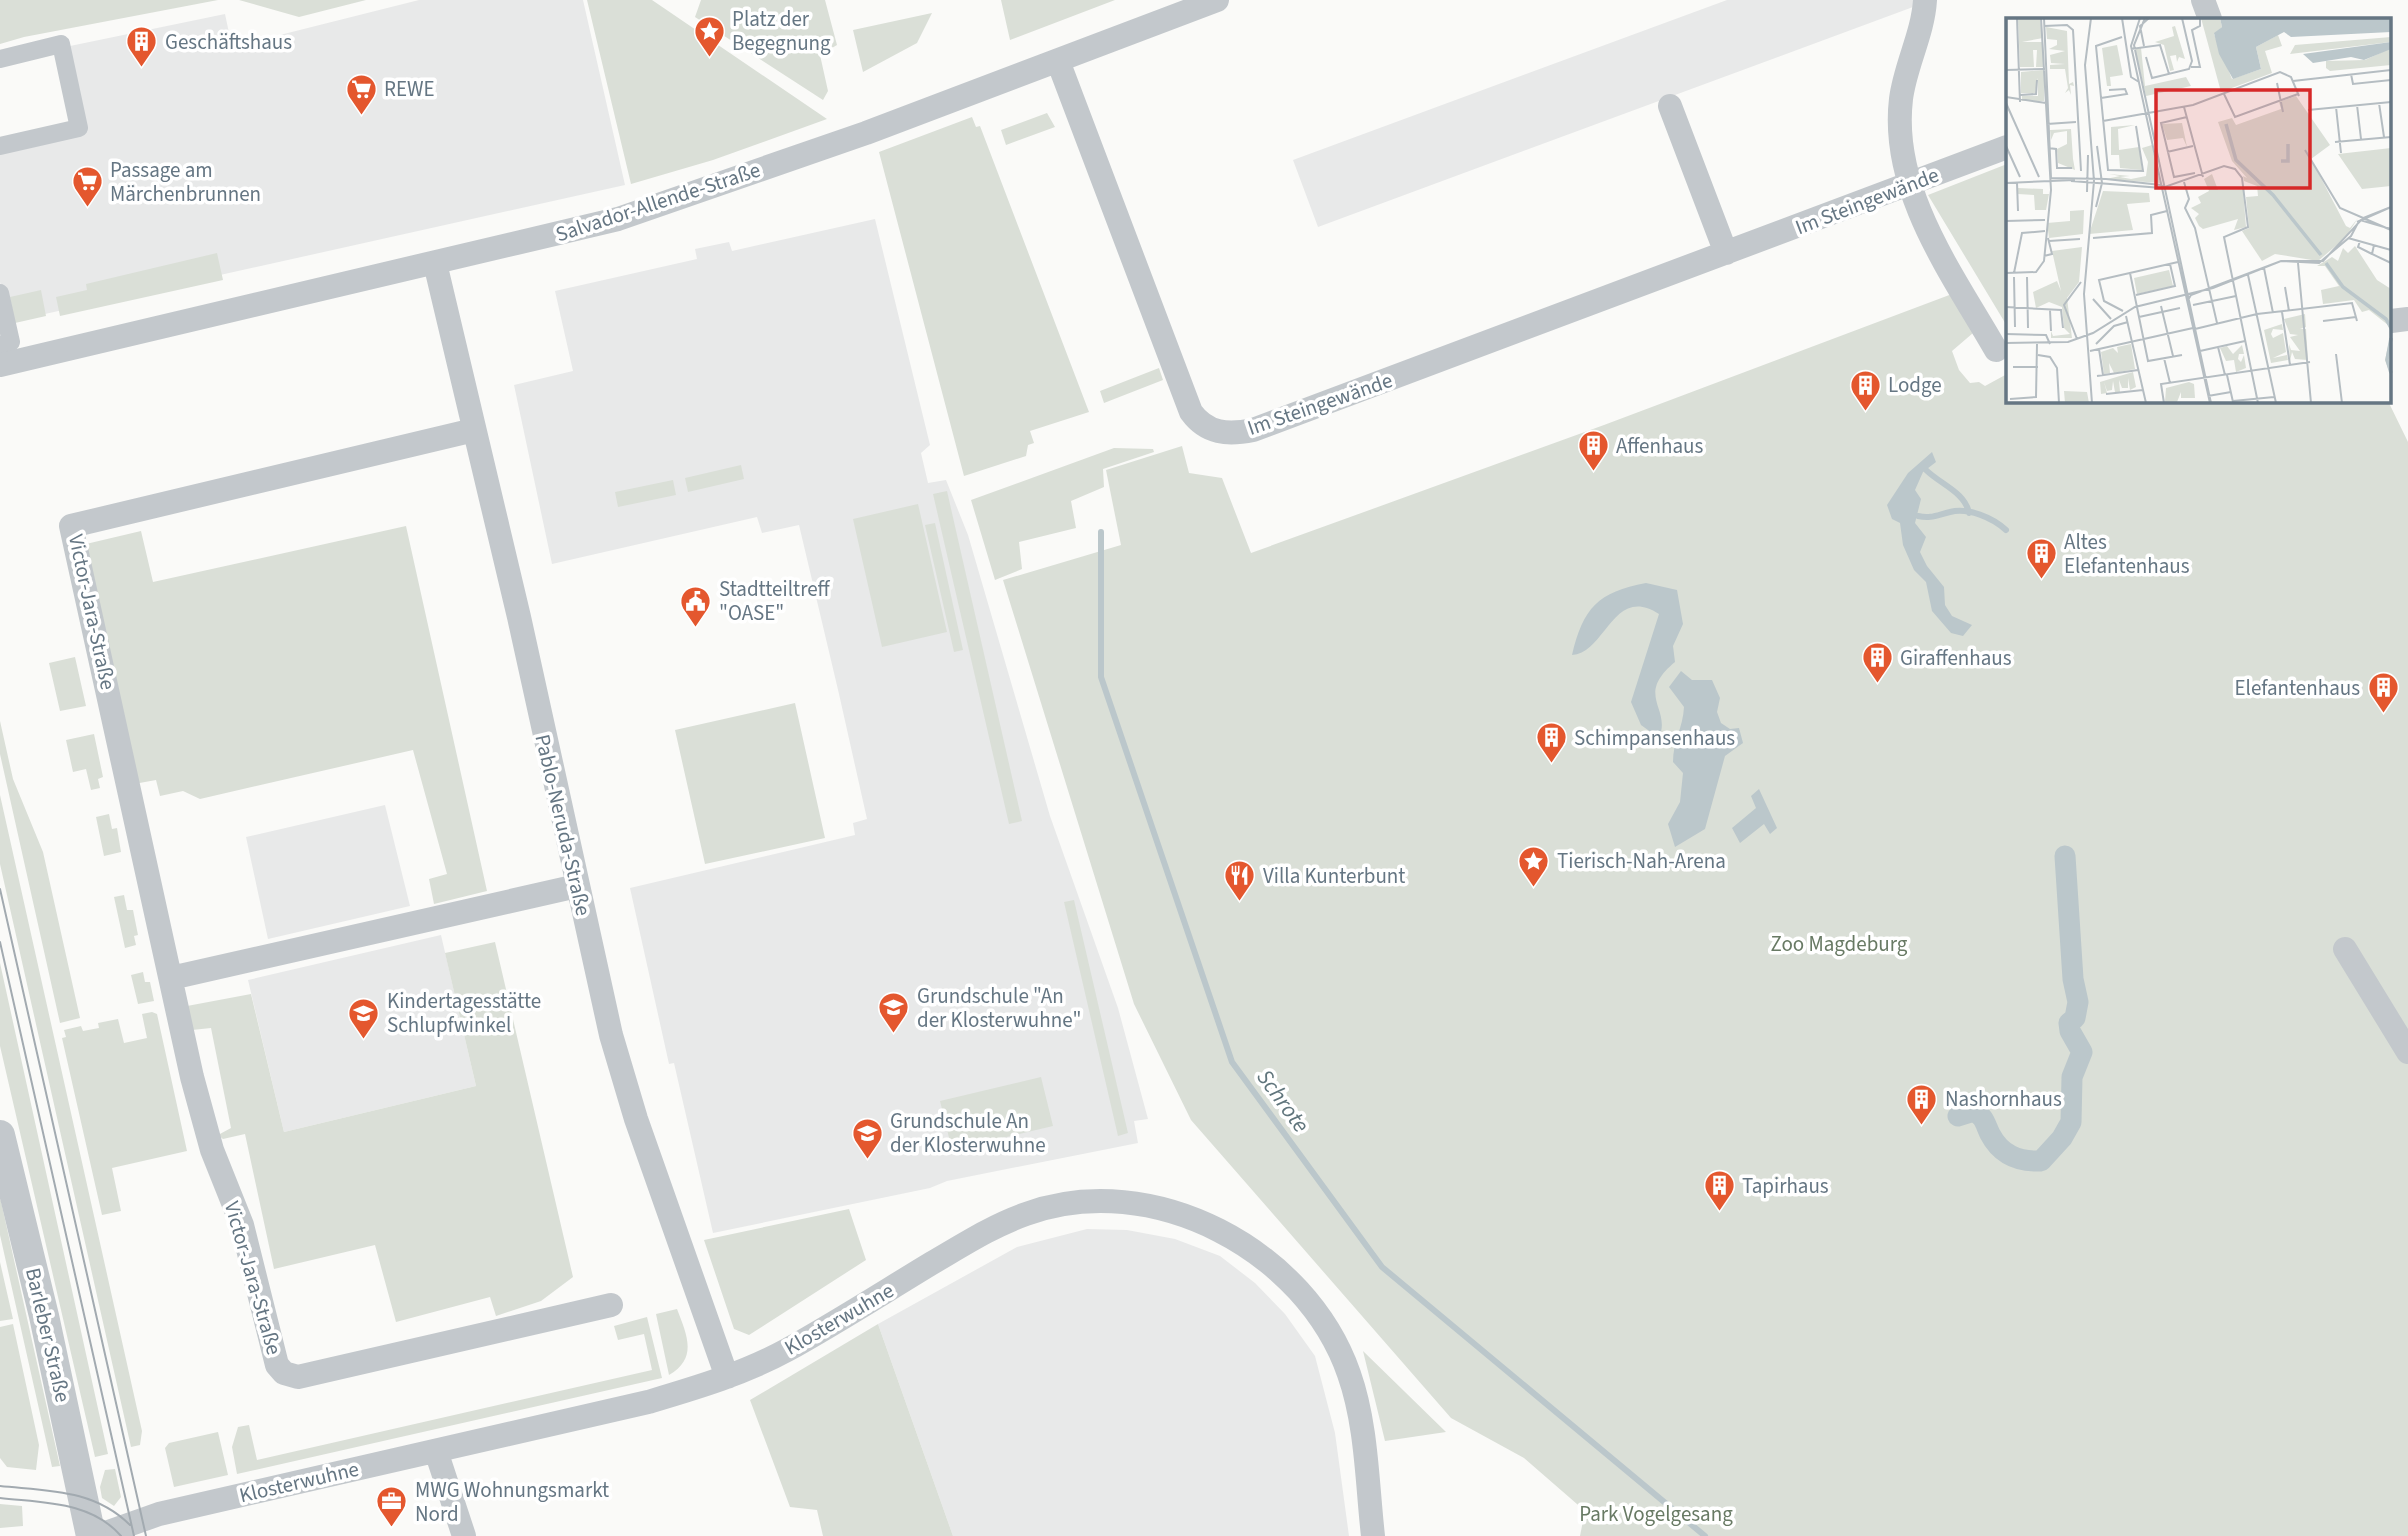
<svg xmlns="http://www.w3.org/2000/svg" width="2408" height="1536" font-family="'Source Sans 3',sans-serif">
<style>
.built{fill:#e8e9e9}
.green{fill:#dadfd7}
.water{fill:#bbc7cb}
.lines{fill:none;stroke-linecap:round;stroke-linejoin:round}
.stream{stroke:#bbc7cb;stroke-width:6}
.canal{stroke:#bbc7cb;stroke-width:21}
.pedestrian{stroke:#c3c8cc;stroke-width:18}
.minor{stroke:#c3c8cc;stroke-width:24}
.tertiary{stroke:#c3c8cc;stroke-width:30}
.tram{stroke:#a2aab0;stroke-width:2}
.labels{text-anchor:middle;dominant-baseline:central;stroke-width:7;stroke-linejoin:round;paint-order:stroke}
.poi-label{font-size:21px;fill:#657683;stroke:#fff;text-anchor:start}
.street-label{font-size:21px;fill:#657683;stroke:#fff}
.park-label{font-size:21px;fill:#687a64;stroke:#fff}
.water-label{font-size:23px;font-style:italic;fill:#60757c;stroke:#fff}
.inset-river{fill:none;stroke:#bbc7cb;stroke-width:3.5}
.inset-road{fill:none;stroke:#b5bdc2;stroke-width:2}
.view{fill:#d62828;fill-opacity:0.15;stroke:#d62828;stroke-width:3.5}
.inset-edge{fill:none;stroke:#657683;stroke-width:3.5}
</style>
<rect width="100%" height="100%" fill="#fafaf8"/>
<path class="built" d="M419,0h164l42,185 -616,137 -9,-40v-133l83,-20 -13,-83 155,-32 7,33z
M1727,0h187l-1,7 -595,220 -25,-67z
M875,219l55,226 -9,8 7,30 18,-3 22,55 82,281 68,192 30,111 -14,2 4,22 -191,38 -17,7 -217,45 -39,-170 -5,1 -39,-176 225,-53 -2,-12 14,-4 -28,-125 -40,-169 -37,8 -5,-16 -205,47 -38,-179 59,-14 -18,-80 142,-32 -2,-10 34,-7 3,9z
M385,805l25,101 -142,33 -22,-102z
M441,935l35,151 -192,46 -36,-152z
M1087,1229l40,1 48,9 45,17 35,27 30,31 30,42 20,77 14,103h-396l-75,-212 139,-77z"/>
<path class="green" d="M0,0h218l-194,37 -24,7z
M239,0h127l-67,17z
M587,0h65l175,119 -114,41 -82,24z
M701,0h124l12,45 -17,10 8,36 -5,9 -128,-83z
M1001,0h114l-105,40z
M932,13l-15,30 -54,29 -10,-42z
M1047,113l8,14 -49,18 -5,-15z
M972,117l4,10 4,-1 109,286 -59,19 4,12 -6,2 -2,11 -62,20 -85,-324z
M2007,164v162l-79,-131z
M217,253l6,27 -163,36 -4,-19 31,-7 -1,-6z
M41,290l5,26 -31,7 -5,-26z
M1952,294l21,39 -21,18 7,19 11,13 9,-1 6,4 22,-12v27h381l20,41v1094h-828l5,-25 -61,-53 -73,-40 -260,-298 -57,-116 -131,-424 118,-35 -15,-75 76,-24 7,27 33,5 29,75 353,-128z
M1159,368l4,12 -59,23 -4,-12z
M1114,448l39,1 1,3 -51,17 1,18 -33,14 5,27 -57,14 3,27 -27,11 -24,-80z
M741,465l3,14 -56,13 -3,-14z
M673,480l3,15 -58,12 -3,-15z
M947,491l75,330 -13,3 -76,-330z
M918,504l29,128 -65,15 -29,-128z
M935,523l28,127 -9,2 -29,-127z
M406,526l81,365 -53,13 -5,-25 18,-5 -34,-124 -213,49 -17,-8 -23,5 -4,-16 -22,4 -48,-240 55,-13 12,51z
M75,657l11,49 -26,5 -11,-48z
M795,703l30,135 -120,26 -30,-134z
M0,721l13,58 30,73 37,166 -20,5 -60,-269z
M94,734l9,43 -5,2 2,9 -9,2 -5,-21 -13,3 -7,-32z
M0,795l142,636 -2,14 -9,2 -131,-583z
M109,814l3,15 5,-1 4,24 -17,4 -8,-39z
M124,895l3,15h6l5,25 -4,1 2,9 -11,3 -11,-51z
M1074,900l54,233 -10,3 -54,-234z
M495,942l78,335 -32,24 -45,15 -6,-19 -94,25 -21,-77 -101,24 -29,-135 -22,5 -5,-4 13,-7 -20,-100 -19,2 -5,-24 64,-12 33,138 192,-46 -31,-133z
M0,963l108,491 -13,3 -95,-411z
M143,972l2,10h5l4,19 -16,3 -7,-29z
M152,1012l5,2 30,137 -75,17 9,43 -19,4 -40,-177 4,-1 -2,-7 17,-4 2,5 16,-3 -1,-5 20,-4 6,24 23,-5 -5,-24z
M1041,1077l12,49 -101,24 -12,-49z
M0,1197l60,269 -8,1 -52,-232z
M849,1209l17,51 -117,75 -15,-6 -30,-89z
M0,1262l13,57 -13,2z
M677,1309c10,26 21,49 -8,66l-13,-61z
M647,1317l15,61 -425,96 -5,-27 6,-20 11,-2 8,35 395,-90 -8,-36 -26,6 -4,-14z
M13,1324l26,121 -3,25 -29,-3 -7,-9v-131z
M878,1324l75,212h-130l-6,-26 -27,-3 -40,-107z
M1363,1351l83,81 -61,9z
M218,1432l10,43 -54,12 -9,-39 4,-5z
M115,1469l6,28 -7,9 -12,-8 -2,-11 5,-17z
M0,1504l22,2 1,20 -23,2z"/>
<path class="water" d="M1932,452l4,10 -13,10 -8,18 6,9 -6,24 11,14 -6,15 7,14 17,21 1,18 7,11 20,9 -9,11 -12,-3 -19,-22 -6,-29 -12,-12 -11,-25 -3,-22 -8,-4 -5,-14 21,-32z
M1646,583l31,7 6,34 -10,22 2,16c-41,34 -3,46 -16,76l-18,-13 -10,-23 28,-88c-46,-30 -53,39 -87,41 11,-47 26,-63 74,-72z
M1681,671l11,9h20l8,18 -3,14 4,11 9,6 9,-1 4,15 -18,13 -20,73 -30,18 -7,-23 12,-22 3,-29 -10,-11c0,-21 10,-34 11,-55l-15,-20z
M1759,789l18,39 -7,6 -6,-10 -24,19 -8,-15 24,-20 -5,-12z"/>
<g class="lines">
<path class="stream" d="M1926,470c14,14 39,22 43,43
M1918,516c13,3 19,-1 32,-4 18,-5 43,6 56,18
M1101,532v145l131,385 150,205 323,269"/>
<path class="canal" d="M1958,1116l16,-5c11,6 11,13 16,23 11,21 28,28 51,27l21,-23 9,-16 1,-45 10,-25 -12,-21 -1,-8 6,-5 3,-16 -5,-23 -8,-123"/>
<path class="pedestrian" d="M0,59l61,-15 18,84 -79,18
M0,293l11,49 -11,3"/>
<path class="minor" d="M1925,0c-2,34 -20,66 -24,99 -11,92 52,176 95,251
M2203,0l7,19
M1058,61l133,351c16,22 37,23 62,18l754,-283
M1670,106l56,147
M435,263l84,354 92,418 25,84 91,258
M2391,321l17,-2
M0,365l618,-146 248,-86 351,-133
M474,430l-403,96 121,551 20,73 30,75 35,140 7,8 14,4 313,-72
M2345,949l63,103
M171,978l406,-92
M436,1451l28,85
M97,1536l62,-22 489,-112c47,-14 95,-28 139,-52 49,-27 97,-58 145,-87 31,-18 60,-37 94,-49 126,-46 280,36 323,160 18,51 18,109 24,162"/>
<path class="tertiary" d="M0,1135l44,181 47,220"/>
<path class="tram" d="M0,889l146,647
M0,942l134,594
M0,1486c48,5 94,3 130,39
M0,1498c42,5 91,3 121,38"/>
</g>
<defs>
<symbol id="sight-pin" viewBox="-11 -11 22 30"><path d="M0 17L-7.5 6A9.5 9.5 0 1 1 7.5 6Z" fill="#e4572e" stroke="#fff"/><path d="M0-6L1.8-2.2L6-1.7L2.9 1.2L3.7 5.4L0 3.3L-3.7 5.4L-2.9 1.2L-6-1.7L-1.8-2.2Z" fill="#fff"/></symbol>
<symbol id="building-pin" viewBox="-11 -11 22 30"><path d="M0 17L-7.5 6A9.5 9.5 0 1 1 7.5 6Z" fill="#e4572e" stroke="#fff"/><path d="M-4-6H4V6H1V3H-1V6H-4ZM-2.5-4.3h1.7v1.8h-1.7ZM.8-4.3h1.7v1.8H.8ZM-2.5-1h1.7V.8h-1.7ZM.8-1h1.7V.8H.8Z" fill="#fff"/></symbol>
<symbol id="supermarket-pin" viewBox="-11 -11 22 30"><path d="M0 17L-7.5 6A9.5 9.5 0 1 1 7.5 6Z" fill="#e4572e" stroke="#fff"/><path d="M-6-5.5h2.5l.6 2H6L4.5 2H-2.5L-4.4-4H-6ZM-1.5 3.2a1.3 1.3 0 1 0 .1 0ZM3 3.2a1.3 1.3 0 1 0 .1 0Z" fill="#fff"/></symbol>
<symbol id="civic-pin" viewBox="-11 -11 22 30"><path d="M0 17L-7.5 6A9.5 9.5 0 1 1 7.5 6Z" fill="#e4572e" stroke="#fff"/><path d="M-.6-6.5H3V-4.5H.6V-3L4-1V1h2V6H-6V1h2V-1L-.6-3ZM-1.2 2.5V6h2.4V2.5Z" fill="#fff"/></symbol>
<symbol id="restaurant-pin" viewBox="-11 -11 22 30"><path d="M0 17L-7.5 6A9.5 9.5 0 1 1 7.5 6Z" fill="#e4572e" stroke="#fff"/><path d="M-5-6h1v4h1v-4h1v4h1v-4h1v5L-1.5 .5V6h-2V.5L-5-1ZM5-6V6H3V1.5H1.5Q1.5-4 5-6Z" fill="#fff"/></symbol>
<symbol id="school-pin" viewBox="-11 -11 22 30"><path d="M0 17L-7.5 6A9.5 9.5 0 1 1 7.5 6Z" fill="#e4572e" stroke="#fff"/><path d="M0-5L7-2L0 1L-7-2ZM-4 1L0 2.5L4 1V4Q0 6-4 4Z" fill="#fff"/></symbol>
<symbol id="office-pin" viewBox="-11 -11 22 30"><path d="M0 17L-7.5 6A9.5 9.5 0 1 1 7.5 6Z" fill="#e4572e" stroke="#fff"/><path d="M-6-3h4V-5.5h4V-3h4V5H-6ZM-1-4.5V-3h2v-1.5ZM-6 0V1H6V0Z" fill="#fff"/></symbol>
</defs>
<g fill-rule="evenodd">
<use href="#sight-pin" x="692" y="14" width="35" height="47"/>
<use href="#building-pin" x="124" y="24" width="35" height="47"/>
<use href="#supermarket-pin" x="344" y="72" width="35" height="47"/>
<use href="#supermarket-pin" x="70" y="164" width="35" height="47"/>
<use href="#building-pin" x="1848" y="368" width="35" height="47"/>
<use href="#building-pin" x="1576" y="428" width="35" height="47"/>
<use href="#building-pin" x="2024" y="536" width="35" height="47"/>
<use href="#civic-pin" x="678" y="584" width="35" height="47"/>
<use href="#building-pin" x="1860" y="640" width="35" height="47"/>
<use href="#building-pin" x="2366" y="670" width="35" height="47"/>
<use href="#building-pin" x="1534" y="720" width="35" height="47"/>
<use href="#sight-pin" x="1516" y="844" width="35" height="47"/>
<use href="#restaurant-pin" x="1222" y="858" width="35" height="47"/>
<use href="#school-pin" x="876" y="990" width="35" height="47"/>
<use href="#school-pin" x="346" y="996" width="35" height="47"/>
<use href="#building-pin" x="1904" y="1082" width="35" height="47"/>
<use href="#school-pin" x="850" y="1116" width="35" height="47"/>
<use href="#building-pin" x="1702" y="1168" width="35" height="47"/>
<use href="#office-pin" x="374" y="1484" width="35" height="47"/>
</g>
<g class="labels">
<g class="poi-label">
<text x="732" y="19">Platz der<tspan x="732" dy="24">Begegnung</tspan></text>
<text x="165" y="42">Geschäftshaus</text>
<text x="384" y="89">REWE</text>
<text x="110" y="170">Passage am<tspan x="110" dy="24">Märchenbrunnen</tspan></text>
<text x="1888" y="385">Lodge</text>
<text x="1616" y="446">Affenhaus</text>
<text x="2064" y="542">Altes<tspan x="2064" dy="24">Elefantenhaus</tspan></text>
<text x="719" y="589">Stadtteiltreff<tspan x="719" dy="24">"OASE"</tspan></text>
<text x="1900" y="658">Giraffenhaus</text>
<text x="2360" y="688" text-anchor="end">Elefantenhaus</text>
<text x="1574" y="738">Schimpansenhaus</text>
<text x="1557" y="861">Tierisch-Nah-Arena</text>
<text x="1263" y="876">Villa Kunterbunt</text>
<text x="917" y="996">Grundschule "An<tspan x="917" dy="24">der Klosterwuhne"</tspan></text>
<text x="387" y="1001">Kindertagesstätte<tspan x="387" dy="24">Schlupfwinkel</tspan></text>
<text x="1945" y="1099">Nashornhaus</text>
<text x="890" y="1121">Grundschule An<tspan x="890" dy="24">der Klosterwuhne</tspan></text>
<text x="1742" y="1186">Tapirhaus</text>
<text x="415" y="1490">MWG Wohnungsmarkt<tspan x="415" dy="24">Nord</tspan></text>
</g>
<g class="street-label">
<text transform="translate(1867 201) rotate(-21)">Im Steingewände</text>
<text transform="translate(658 202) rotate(-18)">Salvador-Allende-Straße</text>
<text transform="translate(1320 404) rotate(-19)">Im Steingewände</text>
<text transform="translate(92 612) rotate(78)">Victor-Jara-Straße</text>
<text transform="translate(563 825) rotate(77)">Pablo-Neruda-Straße</text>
<text transform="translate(253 1278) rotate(74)">Victor-Jara-Straße</text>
<text transform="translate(839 1319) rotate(-30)">Klosterwuhne</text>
<text transform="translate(48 1335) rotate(77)">Barleber Straße</text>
<text transform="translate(299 1482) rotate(-13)">Klosterwuhne</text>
</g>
<g class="park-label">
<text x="1839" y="944">Zoo Magdeburg</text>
<text x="1656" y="1514">Park Vogelgesang</text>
</g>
<g class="water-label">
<text transform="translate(1283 1101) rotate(54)">Schrote</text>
</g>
</g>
<g transform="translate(2006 18)">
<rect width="385" height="385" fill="#fafaf8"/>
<path d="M12,0l22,1 3,19 -21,4h21l1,25h-8l1,-17h-4l1,17h-14zM195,0h19l2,9 -8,7 18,45 29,-10 -5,-22 22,-12 4,11 -17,5 7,22 -51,19zM169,8l10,33 -6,-2 -2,5 -1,-7 -6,1 4,14 -4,1 -6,-26 -9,-3 19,-6 -2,-9zM40,9l21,4 2,53 4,-2 1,4 -4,-1 1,10 -2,-5 -4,3 3,-5 -3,-19h-15v-4l15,-1 -14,-1 -1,-8 15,-4 -16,-2 8,-4v-5l-10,-1zM385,19v5l-101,12 5,-9zM111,27l6,30 -13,2 1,9h-4l-5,-38zM135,30l4,38 41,-9 5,9 -45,10 -11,-47zM385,30v17l-61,6 -4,-3v-7l39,-1zM38,52v31h-22v-5h16v-18l-3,15h-14v-21zM290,78l34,49 -19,14 35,67 4,2 8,-10 -13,20 -27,23 -43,-7 -13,7 -20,-30 7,-3 -3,-31 12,-1 -1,-10 -13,-5 -1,-5 4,2 -15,-17 -14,-39 14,-4 4,7 45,-16 -2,-7zM176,105l5,24 -4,-9 -16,2 -5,-16zM129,107l-17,4 1,21 20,-3 3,23 -22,-2 -1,-13h-8v-28zM65,111l2,30 2,11 -17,-7 -1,-14 10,-5v-13l-13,2 -3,7 -1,-10zM146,127l8,38 -54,-4 14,-3 -11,-2 21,2 -10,1 11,2 15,-3 2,-14 -6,-14zM385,130v38l-29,3 -24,-35zM206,156l6,16h25l3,37 -12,3 4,-11 -35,10 -4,-3 -4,-8 4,-4 -8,-6 10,-5 -3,-6 11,-6 -5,-12zM12,170l25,1v5h6l-3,16h-11l-1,-15 -16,-1zM97,173l46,2 1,9 -23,2 6,26 -44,4zM78,192l-1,24 -34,4 -2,-15 23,-2v-10zM349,228l22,34 14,9v87l-6,-16 6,-27 -3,-8 -19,-15 -7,2 -8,-12 -31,4 -2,-14 18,-4 -14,-20h-8l15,-9 6,4 5,-13 5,5zM76,229l-3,35 -12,16 5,40h-21v-7l2,5 17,-2 -6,-6 -2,-21 -13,-5 -13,6 -3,-16 24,-11 4,10 -9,-40zM163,252l4,16 -36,8 -3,-16zM299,296l1,13 -6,2h6l2,31 -13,-1 -3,-7 -2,9 -1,-17 2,6 9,1 -10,-14 8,-2 -8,-1 -6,-15zM276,306l1,6 -10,-1 -2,5 2,4 10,-5 3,19 -13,6 14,-3 1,5 -17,3 -7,-33zM125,326l4,25 -21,4 -5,-10 1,10 -6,1 -3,-22 12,-4 5,5 -1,-6zM236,327l2,9h-5l-1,5 3,3 3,-7 2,13 -10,4 -2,-12 -8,1 -6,-13 7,-2 6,8zM127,354l3,15 -6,3 -2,-12v10h-6l-3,-8 1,12h-5l-2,-11 -1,9 -5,1 -3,-9 3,11 -6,1 -1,-12zM183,364l5,2 1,14h-14v-6l-4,10h-12l1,-14zM58,373l23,1 2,11h-24z" fill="#dadfd7"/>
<path d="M214,0h171v14l-100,5 -7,-5 -28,15 5,22 -28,10 -14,-25 -5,-21 8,-6zM385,24v7l-27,11 -13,-3 -38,6 -10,-9z" fill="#bbc7cb"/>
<path class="inset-river" d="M220,106l10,36 37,35 48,60M275,143h7v-17M320,245l17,24 43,32 5,9M385,320l-4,22 4,13"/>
<path class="inset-road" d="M11,0l3,84M38,0l7,160M85,0l-6,47 9,116 -10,113 8,109M116,0l9,59 8,5M134,0l-9,28 31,142 62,-22 11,3 7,9 6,49 -24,10 34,166M139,0l-11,27 77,358M38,8l23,-1 6,5 8,141M116,19l-26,9 12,124 35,1 -7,-45M138,28l-4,-20 9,-8M125,31l29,-4 9,29M140,39l6,21 37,-9 3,-8 -10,-43M185,49h9l-8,-37 8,-4v-8M0,52l39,-1M345,56l2,10 38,-4M287,63l98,-11M271,65l6,29M218,76l11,23 63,-23M14,77l16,-1 1,-14M0,79l40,6M95,80l26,-4 -2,-5 -16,1M0,85l33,74M373,85l5,34M351,87l4,34M178,89l19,70M330,89l5,46M302,92l83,-8M181,99l-26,6 13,54 21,-4M97,103l90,-16 87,-33 11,5 8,19M41,106l29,-2M329,124l56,-5M0,128l14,31M42,130l8,1 1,19h15M299,132l35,58 51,22M161,134l26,-6M45,160l55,1 55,6 5,4M65,163l91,7 48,215M178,164l5,17 -4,9 10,20 22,95M0,165l69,-3M11,165l1,28M81,174l1,-37M90,189l6,-24 -5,-37M354,202l31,9M0,203l39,-1M351,204l34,-15M87,220l59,-5 -1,-18 16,-4M342,220l43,12M43,223l31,-2M354,223l-2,6 14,7M368,227l-2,9 19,9M38,238l8,-2 -4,-16M292,245l13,140M258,250l9,45M0,255l30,-1 8,-11 7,-71 -10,-172M8,255l8,-40 23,-2M124,255l18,88 34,-6M242,257l28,128M8,259l1,50M21,259l1,51M279,269l4,24M130,277l39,-9 -5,-22M87,281l18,20M182,282l3,-5 90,-34h42l40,-43 28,-11M187,287l43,-9M155,288l12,50M0,289l55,3 2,18M44,292l1,21M117,293l-19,-10 -5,-21 79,-18M276,294l8,53M120,298l20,87M133,299l41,-9M317,303l33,-4M189,311l62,-15 95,-11 5,18M0,316l40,1 4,9M71,321l-13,-34 17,-23M0,325l62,-1 25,-9 42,-26 78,-19 68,-27 38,2 32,-27 8,-15M90,326l18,-18 14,-4M212,329l7,28M93,331l4,26M84,333l103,-23M194,333l45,-10M330,336l6,49M32,337l12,2 7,11 2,35M158,340l6,25M7,349h25M221,357l6,27M91,358l41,-6M100,376l37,-4M202,378l23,-4M4,381l26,-2 1,-53M227,383l41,-4M158,385l-3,-19 149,-22"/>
<path class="view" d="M150,72h154v98h-154z"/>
<rect width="385" height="385" class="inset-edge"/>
</g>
</svg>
